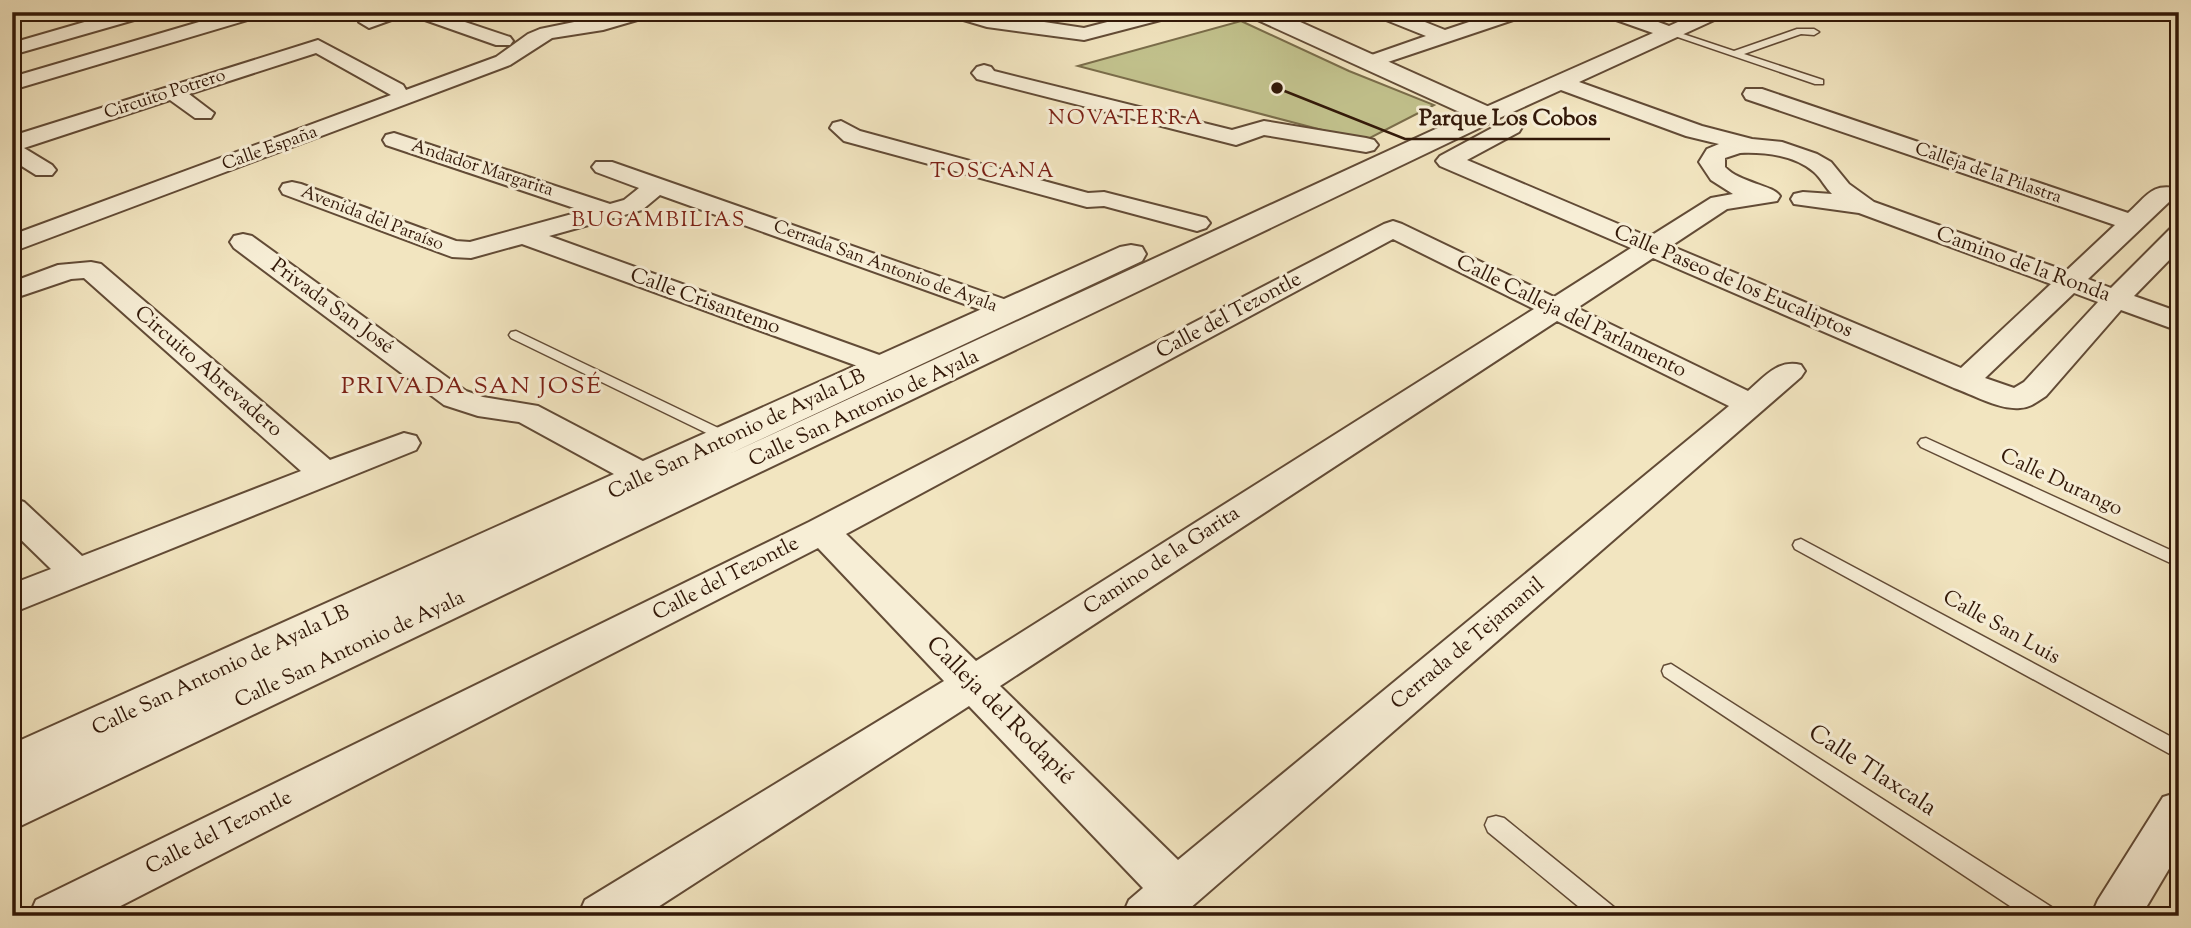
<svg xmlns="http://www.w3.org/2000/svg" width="2191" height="928" font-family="'Sorts Mill Goudy',serif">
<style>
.green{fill:#c2c28d;stroke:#7a6d4a;stroke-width:2}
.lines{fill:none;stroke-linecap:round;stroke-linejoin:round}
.service-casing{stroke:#624b36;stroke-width:3}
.minor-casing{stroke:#624b36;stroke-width:4}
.tertiary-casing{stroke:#624b36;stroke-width:4}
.service{fill:#f7eed6;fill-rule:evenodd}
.minor{fill:#f7eed6;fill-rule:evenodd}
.tertiary{fill:#f7eed6;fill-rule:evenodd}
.labels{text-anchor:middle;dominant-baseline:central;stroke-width:6;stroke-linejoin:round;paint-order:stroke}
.far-street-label{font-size:18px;fill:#321808;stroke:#f7eed6}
.far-quarter-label{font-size:21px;letter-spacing:2px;fill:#7a1f14;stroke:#f7eed6}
.street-label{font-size:21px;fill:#321808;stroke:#f7eed6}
.quarter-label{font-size:24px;letter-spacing:2px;fill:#7a1f14;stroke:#f7eed6}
.near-street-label{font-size:24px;fill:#321808;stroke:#f7eed6}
.leader{fill:none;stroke:#321808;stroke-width:2.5}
.callout-dot{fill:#321808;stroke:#f7eed6;stroke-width:2.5}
.callout-label{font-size:23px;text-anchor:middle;font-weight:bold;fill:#321808;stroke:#f7eed6;stroke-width:6;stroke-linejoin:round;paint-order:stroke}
</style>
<rect width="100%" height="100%" fill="#f2e5c0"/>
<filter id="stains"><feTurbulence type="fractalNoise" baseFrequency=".00286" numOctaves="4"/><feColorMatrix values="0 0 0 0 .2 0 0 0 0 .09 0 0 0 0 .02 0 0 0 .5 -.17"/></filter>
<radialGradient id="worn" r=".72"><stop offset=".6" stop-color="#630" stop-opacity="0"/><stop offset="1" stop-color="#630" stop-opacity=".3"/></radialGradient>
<path class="green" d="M1241,21l108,50 85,34 -70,36 -286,-75z"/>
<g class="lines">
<defs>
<path id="service" d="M1797,29h17l5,3 -5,3 -13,-1 -57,20 79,26v4h-8l-149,-51 8,-2 60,20z
M516,331l219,105 3,3 -8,5 -5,-2 -214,-104 -2,-3 2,-3z
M1926,438l253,116v13l-258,-120 -3,-4 3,-4z
M1801,539l378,202v18l-384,-210 -2,-4 2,-4z
M1671,664l382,244 3,8h-31l-361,-240 -2,-5 2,-5z
M1496,816l8,2 111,90 3,8h-28l-102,-84 -3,-7 3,-7z"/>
<path id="minor" d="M119,12h31l-2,4 -136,39v-12z
M233,12h30l-2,4 -249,74v-13z
M380,12h55l75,25 3,4 -3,4h-14l-88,-31 -39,14 -10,-6 3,-4z
M623,12h30l-2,4 -48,14 -51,8 -42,27 -498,187v-17l379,-140 -75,-42 -127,41 25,19 -3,5h-16l-25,-18 -146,48 28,17 4,5 -4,5h-16l-24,-15v-24l306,-96 85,45 3,5 90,-33 32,-23 12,-5z
M948,12h30l106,16 62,-16h32l-2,4 -92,24 -97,-13 -37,-11z
M1374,12h26l45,18 54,-18h28l-2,4 -155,52 -7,-2 -3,-4 3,-4 63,-22 -50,-20z
M1603,12h28l38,14 31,-14h25l-2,4 -144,66 123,44 50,13 30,3 35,12 14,8 18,22 25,18 192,69 49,-46 -369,-126 -3,-5 3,-5h16l366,124c19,-17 24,-31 51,-24v15l-10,-2 -81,77 23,9 59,-59 9,-2v23l-45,46 45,16v19l-58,-21 -75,86c-8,5 -16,12 -26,12 -21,2 -46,-13 -66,-20l-301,-130 -76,50 171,83c16,-14 30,-32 53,-26l4,6 -4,6 -620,539h-59l7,-16 14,-12 -174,-182 -325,210h-66l7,-16 359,-219 -126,-133 -717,368h-72l7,-16 773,-378 575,-298 9,-3 9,3 152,73 77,-49 -191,-82 -4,-5 4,-5 63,-34h16l3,5 -3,5 -52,28 182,77 62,-39 22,-4 -22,-14 -12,-18 8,-13 12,-5 -33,-8 -125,-46 -66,30h-16l-3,-5 3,-5 174,-77 -48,-17zM1740,153c25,-1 54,2 74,19 7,6 11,15 18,22l-29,-2 -9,2 -3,5 3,5 65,9 192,71 -90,84 -290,-122 56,-37 50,-8 3,-5c-7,-11 -40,-13 -55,-29v-9zM1393,239l141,70 -558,352 -130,-127zM2074,293l24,9 -74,80 -10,6 -29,-10zM1557,321l172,85 -551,454 -178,-174z
M984,65l7,2 3,4 238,59 32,-9 102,17 8,2 4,5 -4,5 -8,2 -102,-17 -28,10 -259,-66 -5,-6 5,-6z
M841,121l19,10 228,62 16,-1 102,26 4,5 -4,5 -9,3 -93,-25 -17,1 -243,-66 -14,-13 3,-5z
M394,133l216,71 14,-4 15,-12 -43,-16 -4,-5 4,-5h16l406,142 4,6 -4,6 -10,2 -10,-2 -338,-121 -18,15 -93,26 347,125 4,6 -4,6 -11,3 -363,-132 -51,14 -19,-1 -169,-63 -3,-5 3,-5 9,-2 9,2 155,57 14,1 113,-31 -197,-66 -3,-5 3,-5z
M243,234l9,2 214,155 17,6 55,9 120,63 5,8 -5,8 -12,3 -12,-3 -115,-63 -41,-6 -34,-11 -210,-157 -4,-6 4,-6z
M91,262l10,2 229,196 74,-27 12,3 4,7 -4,7 -404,163v-29l39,-15 -39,-38v-33l12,4 58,54 219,-85 -217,-193 -13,1 -59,20v-17l46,-17z
M2179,792v60l-38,64h-50l7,-16 65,-103z"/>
<path id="tertiary" d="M1248,12h30l218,98 4,5 -4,5 -1484,710v-86l1108,-497 11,-2 11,2 4,7 -4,7 -415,194 739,-340 -215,-98z"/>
</defs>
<use href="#service" class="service-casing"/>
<use href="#minor" class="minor-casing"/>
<use href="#tertiary" class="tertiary-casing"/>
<use href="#service" class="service"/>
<use href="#minor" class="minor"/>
<use href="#tertiary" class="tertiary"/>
</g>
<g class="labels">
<g class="far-street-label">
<text transform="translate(165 95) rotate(-18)">Circuito Potrero</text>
<text transform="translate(270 149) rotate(-20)">Calle España</text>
<text transform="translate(482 169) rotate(18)">Andador Margarita</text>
<text transform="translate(1988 174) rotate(19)">Calleja de la Pilastra</text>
<text transform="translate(372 219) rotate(21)">Avenida del Paraíso</text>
<text transform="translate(885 267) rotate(20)">Cerrada San Antonio de Ayala</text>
</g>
<g class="far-quarter-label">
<text x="1126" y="119">NOVATERRA</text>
<text x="993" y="172">TOSCANA</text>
<text x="659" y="221">BUGAMBILIAS</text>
</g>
<g class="street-label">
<text transform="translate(2023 265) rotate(20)">Camino de la Ronda</text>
<text transform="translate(1733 282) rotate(23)">Calle Paseo de los Eucaliptos</text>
<text transform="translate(705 302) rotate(20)">Calle Crisantemo</text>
<text transform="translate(332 307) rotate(36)">Privada San José</text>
<text transform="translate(1229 316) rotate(-28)">Calle del Tezontle</text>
<text transform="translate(1571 317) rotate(26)">Calle Calleja del Parlamento</text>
<text transform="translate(208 372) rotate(41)">Circuito Abrevadero</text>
<text transform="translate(864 409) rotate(-25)">Calle San Antonio de Ayala</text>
<text transform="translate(737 435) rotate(-25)">Calle San Antonio de Ayala LB</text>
<text transform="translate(2061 483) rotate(25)">Calle Durango</text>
<text transform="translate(1162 561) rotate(-33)">Camino de la Garita</text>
<text transform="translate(726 579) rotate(-27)">Calle del Tezontle</text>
<text transform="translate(2001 628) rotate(29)">Calle San Luis</text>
<text transform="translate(1468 644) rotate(-40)">Cerrada de Tejamanil</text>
<text transform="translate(350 650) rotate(-25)">Calle San Antonio de Ayala</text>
<text transform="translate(221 671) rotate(-25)">Calle San Antonio de Ayala LB</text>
<text transform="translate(219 833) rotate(-27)">Calle del Tezontle</text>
</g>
<g class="quarter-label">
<text x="472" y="387">PRIVADA SAN JOSÉ</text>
</g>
<g class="near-street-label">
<text transform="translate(1000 711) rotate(45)">Calleja del Rodapié</text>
<text transform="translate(1872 771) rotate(33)">Calle Tlaxcala</text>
</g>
</g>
<path class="leader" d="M1277 88L1405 139H1610"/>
<circle class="callout-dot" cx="1277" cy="88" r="7"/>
<g class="callout-label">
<text x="1508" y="125">Parque Los Cobos</text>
</g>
<rect width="2191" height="928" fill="none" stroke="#f2e5c0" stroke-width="42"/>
<rect x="14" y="14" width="2163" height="900" fill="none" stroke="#321808" stroke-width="3.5"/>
<rect x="21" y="21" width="2149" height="886" fill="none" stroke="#321808" stroke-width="2"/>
<rect width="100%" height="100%" filter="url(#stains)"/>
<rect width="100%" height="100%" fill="url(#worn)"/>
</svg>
